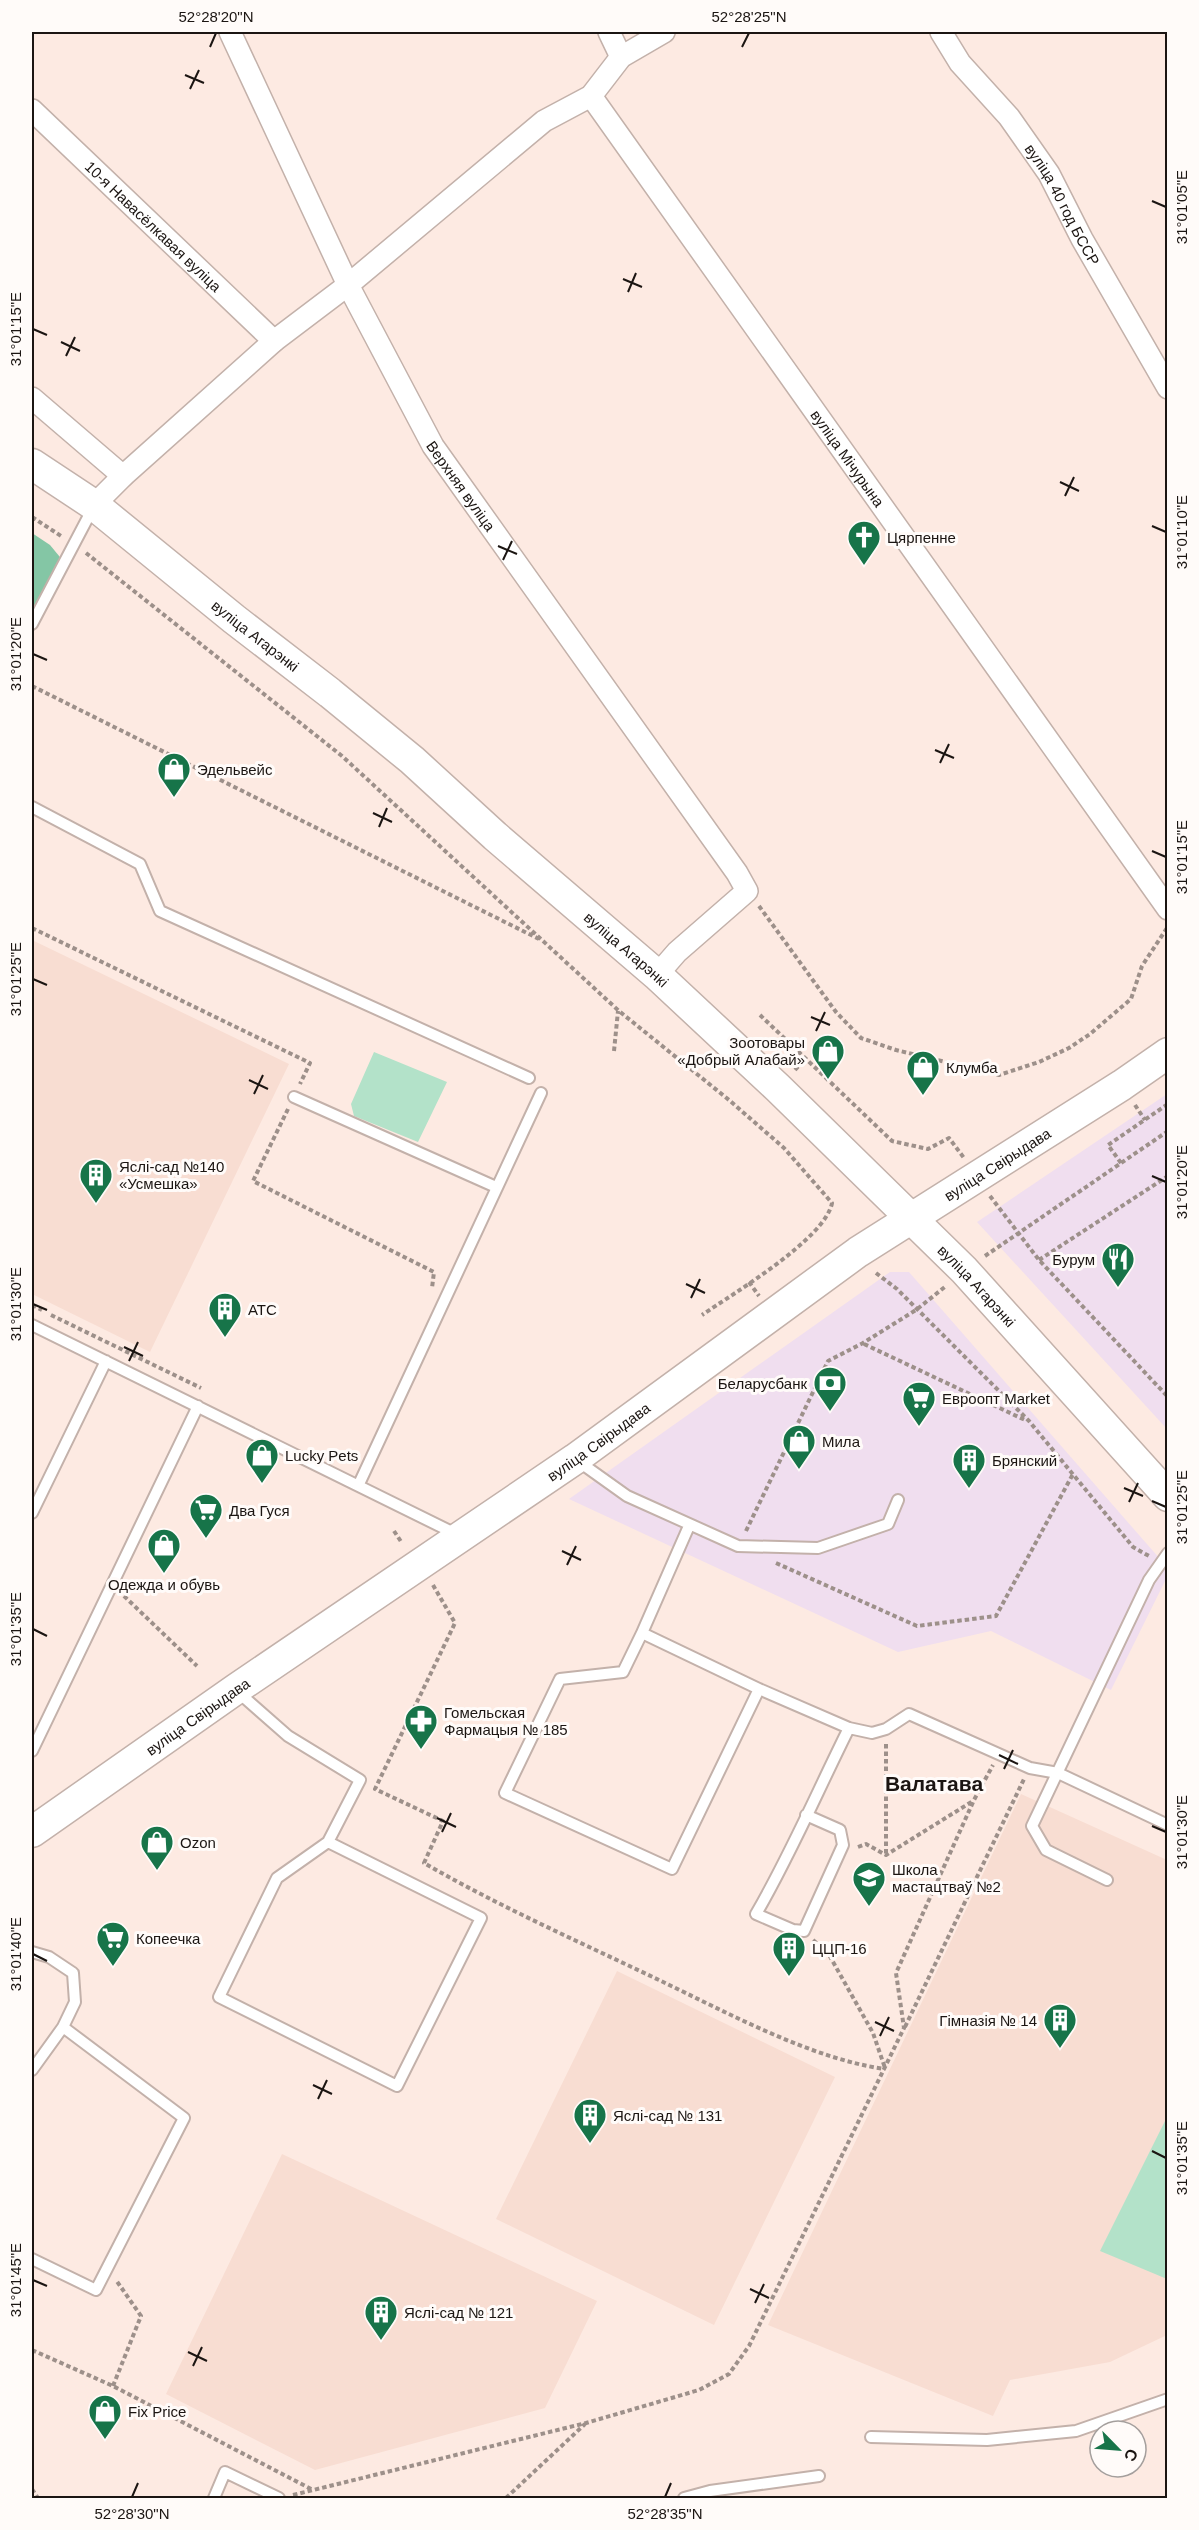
<svg xmlns="http://www.w3.org/2000/svg" width="1199" height="2530" font-family="Arial,sans-serif">
<style>
.commercial{fill:#f0deef}
.built{fill:#f8ddd2}
.green{fill:#b3e2c9}
.forest{fill:#84c6a5}
.lines{fill:none;stroke-linecap:round;stroke-linejoin:round}
.lane-casing{stroke:#c3b1aa;stroke-width:14}
.street-casing{stroke:#c3b1aa;stroke-width:24}
.secondary-casing{stroke:#c3b1aa;stroke-width:33}
.path{stroke:#9d908a;stroke-width:4;stroke-dasharray:4.5 3;stroke-linecap:butt}
.lane{stroke:#fff;stroke-width:10}
.street{stroke:#fff;stroke-width:21}
.secondary{stroke:#fff;stroke-width:30}
.ticks{fill:none;stroke:#1b1512;stroke-width:2}
.labels{text-anchor:middle;dominant-baseline:central;stroke-width:6;stroke-linejoin:round;paint-order:stroke}
.street-label{font-size:15px;fill:#1b1512;stroke:#fffbf9}
.poi-label{font-size:15px;fill:#1b1512;stroke:#fffbf9;text-anchor:start}
.district-label{font-size:21px;font-weight:bold;fill:#1b1512;stroke:#fffbf9}
.neatline{fill:none;stroke:#1b1512;stroke-width:2}
.ticks-label{font-size:15px;text-anchor:middle;fill:#1b1512}
</style>
<rect width="100%" height="100%" fill="#fdeae2"/>
<path class="commercial" d="M1167,1094v335l-190,-207z
M890,1272h19l258,295v10l-56,113 -120,-59 -93,21 -329,-153z"/>
<path class="built" d="M32,940l257,124 -139,288 -118,-58z
M1021,1794l146,66v475l-57,27 -100,18 -17,36 -225,-91z
M617,1971l218,106 -121,248 -218,-106z
M282,2154l315,147 -52,107 -230,62 -149,-76z"/>
<path class="green" d="M374,1052l73,30 -29,60 -64,-26 -3,-12z
M1167,2117v162l-67,-28z"/>
<path class="forest" d="M32,533l18,12 14,17 -32,49z"/>
<g class="lines">
<defs>
<path id="lane" d="M32,624l62,-118
M32,807l108,57 20,47 369,167
M294,1097l202,90
M32,1325l424,209
M578,1461l49,35 111,50 80,2 70,-24 10,-24
M359,1484l182,-391
M32,1513l74,-152
M642,1633l47,-107
M759,1689l-87,180 -167,-76 55,-114 63,-7 19,-39 117,56 90,39 23,5 14,-4 23,-15 121,54 28,5 110,52
M238,1692l50,44 72,44 -32,62 -51,36 -58,119 178,89 84,-168 -153,-76
M32,1751l166,-345
M806,1815l34,15 3,15 -39,86 -11,-1 -37,-16c35,-60 62,-124 93,-186
M1107,1880l-61,-30 -14,-24 117,-246 19,-27
M32,1952l17,5 24,16 2,29 -12,25 -31,43
M32,2259l64,31 88,-172 -121,-91
M871,2437l116,3 89,-9 92,-32
M214,2498l11,-26 54,26
M684,2498l26,-7 109,-15"/>
<g id="street">
<path id="s1" d="M230,32l118,253 85,161 304,427 10,18 -70,61 -20,23"/>
<path d="M609,32l12,25"/>
<path id="s2" d="M941,32l19,31 49,54 40,57 33,65 86,149"/>
<path id="s3" d="M591,96l577,813"/>
<path id="s4" d="M32,110l242,231"/>
<path d="M32,398l91,78"/>
<path d="M94,505l29,-29 151,-135 74,-56 196,-164 47,-25 30,-39 43,-25"/>
</g>
<g id="secondary">
<path id="s5" d="M32,464l62,41 140,114 96,74 82,67 83,76 162,139 121,113 186,182 204,226"/>
<path id="s6" d="M32,1832l204,-143 339,-230 283,-207 264,-167 46,-32"/>
</g>
</defs>
<use href="#lane" class="lane-casing"/>
<use href="#street" class="street-casing"/>
<use href="#secondary" class="secondary-casing"/>
<path class="path" d="M32,517l29,19
M86,553l256,203 277,255 110,89 55,48 48,55c-7,36 -98,90 -130,112
M32,686l507,253
M759,906l77,106 25,26 35,12 103,25 40,-13 30,-14 21,-14 41,-35 11,-33 25,-38
M32,928l278,135 -10,21
M760,1015l132,126 36,8 21,-11 15,20
M614,1051l4,-40
M795,1070l10,-11
M1135,1105l10,15
M288,1109l-35,72 181,91 -2,16
M1121,1163l-13,-18 60,-41
M990,1196l49,64 129,137
M985,1256l183,-125
M1039,1260l129,-84
M876,1273l21,16 132,132 104,126 16,9
M749,1282l10,14
M32,1305l10,5
M51,1315l150,73
M864,1344l161,76
M394,1531l8,12
M746,1531l82,-170 35,-18 53,-33 30,-24
M776,1563l141,63 79,-10 77,-142
M433,1585l22,38 -80,166 68,32 -19,42c76,44 158,80 237,118 67,32 151,78 224,88
M124,1596l73,70
M886,1744v110
M858,1847l8,-3 20,11 87,-54
M813,1940l15,13 45,80 12,35
M905,2027l119,-248
M32,2350l81,36 200,104
M113,2386l28,-70 -25,-36
M32,2489l6,9
M293,2495l293,-72 113,-33 30,-16 20,-28 155,-318 -8,-55 78,-173 19,-35
M506,2498l79,-74"/>
<use href="#lane" class="lane"/>
<use href="#street" class="street"/>
<use href="#secondary" class="secondary"/>
</g>
<path class="ticks" d="M210,47l6,-14M742,47l7,-14M185,75l19,8M190,89l9,-19M1152,201l14,6M623,279l19,8M628,292l8,-19M33,329l14,6M61,342l19,9M66,356l9,-19M1060,482l19,9M1065,496l9,-19M1152,526l14,6M498,546l19,8M503,560l9,-19M33,654l14,6M935,750l19,8M940,763l9,-19M373,813l19,9M379,827l8,-19M1152,851l14,6M33,979l14,6M811,1017l19,8M816,1031l9,-19M249,1080l19,9M254,1094l9,-19M1152,1176l14,6M686,1284l19,9M691,1298l9,-19M33,1304l14,6M124,1347l19,9M129,1361l9,-19M1124,1488l19,8M1152,1501l14,6M1129,1502l9,-19M562,1551l19,9M567,1565l9,-19M33,1629l14,7M999,1755l19,9M1004,1769l9,-19M437,1818l19,9M1152,1826l14,6M442,1832l9,-19M33,1954l14,7M875,2022l19,9M880,2036l9,-19M313,2085l19,9M318,2099l9,-19M1152,2151l14,7M33,2280l14,6M750,2289l19,9M755,2303l9,-19M188,2352l19,9M193,2366l9,-19M132,2497l6,-14M665,2497l6,-14"/>
<defs>
<symbol id="church-pin" viewBox="-11 -11 22 30"><path d="M0 17L-7.5 6A9.5 9.5 0 1 1 7.5 6Z" fill="#177449" stroke="#fffbf9"/><path d="M-1.2-6h2.4v3.5h3.3v2.4h-3.3V6h-2.4V-.1h-3.3v-2.4h3.3Z" fill="#fff"/></symbol>
<symbol id="shop-pin" viewBox="-11 -11 22 30"><path d="M0 17L-7.5 6A9.5 9.5 0 1 1 7.5 6Z" fill="#177449" stroke="#fffbf9"/><path d="M-5-2.5h2.3a2.7 3.5 0 0 1 5.4 0H5L5.5 6h-11ZM-1.5-2.5h3a1.5 2.3 0 0 0-3 0Z" fill="#fff"/></symbol>
<symbol id="building-pin" viewBox="-11 -11 22 30"><path d="M0 17L-7.5 6A9.5 9.5 0 1 1 7.5 6Z" fill="#177449" stroke="#fffbf9"/><path d="M-4-6H4V6H1V3H-1V6H-4ZM-2.5-4.3h1.7v1.8h-1.7ZM.8-4.3h1.7v1.8H.8ZM-2.5-1h1.7V.8h-1.7ZM.8-1h1.7V.8H.8Z" fill="#fff"/></symbol>
<symbol id="restaurant-pin" viewBox="-11 -11 22 30"><path d="M0 17L-7.5 6A9.5 9.5 0 1 1 7.5 6Z" fill="#177449" stroke="#fffbf9"/><path d="M-5-6h1v4h1v-4h1v4h1v-4h1v5L-1.5 .5V6h-2V.5L-5-1ZM5-6V6H3V1.5H1.5Q1.5-4 5-6Z" fill="#fff"/></symbol>
<symbol id="bank-pin" viewBox="-11 -11 22 30"><path d="M0 17L-7.5 6A9.5 9.5 0 1 1 7.5 6Z" fill="#177449" stroke="#fffbf9"/><path d="M-6-4H6V4H-6ZM0-2.3a2.3 2.3 0 1 0 0 4.6a2.3 2.3 0 1 0 0-4.6Z" fill="#fff"/></symbol>
<symbol id="supermarket-pin" viewBox="-11 -11 22 30"><path d="M0 17L-7.5 6A9.5 9.5 0 1 1 7.5 6Z" fill="#177449" stroke="#fffbf9"/><path d="M-6-5.5h2.5l.6 2H6L4.5 2H-2.5L-4.4-4H-6ZM-1.5 3.2a1.3 1.3 0 1 0 .1 0ZM3 3.2a1.3 1.3 0 1 0 .1 0Z" fill="#fff"/></symbol>
<symbol id="pharmacy-pin" viewBox="-11 -11 22 30"><path d="M0 17L-7.5 6A9.5 9.5 0 1 1 7.5 6Z" fill="#177449" stroke="#fffbf9"/><path d="M-2-6h4v4h4v4h-4v4h-4v-4h-4v-4h4Z" fill="#fff"/></symbol>
<symbol id="school-pin" viewBox="-11 -11 22 30"><path d="M0 17L-7.5 6A9.5 9.5 0 1 1 7.5 6Z" fill="#177449" stroke="#fffbf9"/><path d="M0-5L7-2L0 1L-7-2ZM-4 1L0 2.5L4 1V4Q0 6-4 4Z" fill="#fff"/></symbol>
</defs>
<g fill-rule="evenodd">
<use href="#church-pin" x="845" y="518" width="38" height="52"/>
<use href="#shop-pin" x="155" y="750" width="38" height="52"/>
<use href="#shop-pin" x="809" y="1032" width="38" height="52"/>
<use href="#shop-pin" x="904" y="1048" width="38" height="52"/>
<use href="#building-pin" x="77" y="1156" width="38" height="52"/>
<use href="#restaurant-pin" x="1099" y="1240" width="38" height="52"/>
<use href="#building-pin" x="206" y="1290" width="38" height="52"/>
<use href="#bank-pin" x="811" y="1364" width="38" height="52"/>
<use href="#supermarket-pin" x="900" y="1379" width="38" height="52"/>
<use href="#shop-pin" x="780" y="1422" width="38" height="52"/>
<use href="#shop-pin" x="243" y="1436" width="38" height="52"/>
<use href="#building-pin" x="950" y="1441" width="38" height="52"/>
<use href="#supermarket-pin" x="187" y="1491" width="38" height="52"/>
<use href="#shop-pin" x="145" y="1526" width="38" height="52"/>
<use href="#pharmacy-pin" x="402" y="1702" width="38" height="52"/>
<use href="#shop-pin" x="138" y="1823" width="38" height="52"/>
<use href="#school-pin" x="850" y="1859" width="38" height="52"/>
<use href="#supermarket-pin" x="94" y="1919" width="38" height="52"/>
<use href="#building-pin" x="770" y="1929" width="38" height="52"/>
<use href="#building-pin" x="1041" y="2001" width="38" height="52"/>
<use href="#building-pin" x="571" y="2096" width="38" height="52"/>
<use href="#building-pin" x="362" y="2293" width="38" height="52"/>
<use href="#shop-pin" x="86" y="2392" width="38" height="52"/>
</g>
<g class="labels">
<g class="street-label">
<text stroke="none"><textPath href="#s2" startOffset="212">вуліца 40 год БССР</textPath></text>
<text stroke="none"><textPath href="#s4" startOffset="168">10-я Навасёлкавая вуліца</textPath></text>
<text stroke="none"><textPath href="#s3" startOffset="444">вуліца Мічурына</textPath></text>
<text stroke="none"><textPath href="#s1" startOffset="510">Верхняя вуліца</textPath></text>
<text stroke="none"><textPath href="#s5" startOffset="282">вуліца Агарэнкі</textPath></text>
<text stroke="none"><textPath href="#s5" startOffset="768">вуліца Агарэнкі</textPath></text>
<text stroke="none"><textPath href="#s6" startOffset="1174">вуліца Свірыдава</textPath></text>
<text stroke="none"><textPath href="#s5" startOffset="1254">вуліца Агарэнкі</textPath></text>
<text stroke="none"><textPath href="#s6" startOffset="688">вуліца Свірыдава</textPath></text>
<text stroke="none"><textPath href="#s6" startOffset="202">вуліца Свірыдава</textPath></text>
</g>
<g class="poi-label">
<text x="887" y="537">Цярпенне</text>
<text x="197" y="769">Эдельвейс</text>
<text x="805" y="1042" text-anchor="end">Зоотовары<tspan x="805" dy="17">«Добрый Алабай»</tspan></text>
<text x="946" y="1067">Клумба</text>
<text x="119" y="1166">Яслі-сад №140<tspan x="119" dy="17">«Усмешка»</tspan></text>
<text x="1095" y="1259" text-anchor="end">Бурум</text>
<text x="248" y="1309">АТС</text>
<text x="807" y="1383" text-anchor="end">Беларусбанк</text>
<text x="942" y="1398">Евроопт Market</text>
<text x="822" y="1441">Мила</text>
<text x="285" y="1455">Lucky Pets</text>
<text x="992" y="1460">Брянский</text>
<text x="229" y="1510">Два Гуся</text>
<text x="164" y="1584" text-anchor="middle">Одежда и обувь</text>
<text x="444" y="1712">Гомельская<tspan x="444" dy="17">Фармацыя № 185</tspan></text>
<text x="180" y="1842">Ozon</text>
<text x="892" y="1869">Школа<tspan x="892" dy="17">мастацтваў №2</tspan></text>
<text x="136" y="1938">Копеечка</text>
<text x="812" y="1948">ЦЦП-16</text>
<text x="1037" y="2020" text-anchor="end">Гімназія № 14</text>
<text x="613" y="2115">Яслі-сад № 131</text>
<text x="404" y="2312">Яслі-сад № 121</text>
<text x="128" y="2411">Fix Price</text>
</g>
<g class="district-label">
<text x="934" y="1783">Валатава</text>
</g>
</g>
<rect width="1199" height="2530" fill="none" stroke="#fffbf9" stroke-width="66"/>
<g transform="translate(1118 2449) rotate(115)"><circle r="28" fill="#fffbf9" stroke="#a49f9d" stroke-width="1.5"/>
<path d="M0-4.5L10 22L0 15L-10 22Z" fill="#177449"/>
<text y="-9" font-size="16" font-weight="bold" text-anchor="middle" fill="#1b1512">С</text>
</g>
<rect x="33" y="33" width="1133" height="2464" class="neatline"/>
<g class="ticks-label">
<text x="216" y="22">52°28'20"N</text>
<text x="749" y="22">52°28'25"N</text>
<text transform="translate(1182 207) rotate(-90)" y="5">31°01'05"E</text>
<text transform="translate(16 329) rotate(-90)" y="5">31°01'15"E</text>
<text transform="translate(1182 532) rotate(-90)" y="5">31°01'10"E</text>
<text transform="translate(16 654) rotate(-90)" y="5">31°01'20"E</text>
<text transform="translate(1182 857) rotate(-90)" y="5">31°01'15"E</text>
<text transform="translate(16 979) rotate(-90)" y="5">31°01'25"E</text>
<text transform="translate(1182 1182) rotate(-90)" y="5">31°01'20"E</text>
<text transform="translate(16 1304) rotate(-90)" y="5">31°01'30"E</text>
<text transform="translate(1182 1507) rotate(-90)" y="5">31°01'25"E</text>
<text transform="translate(16 1629) rotate(-90)" y="5">31°01'35"E</text>
<text transform="translate(1182 1832) rotate(-90)" y="5">31°01'30"E</text>
<text transform="translate(16 1954) rotate(-90)" y="5">31°01'40"E</text>
<text transform="translate(1182 2158) rotate(-90)" y="5">31°01'35"E</text>
<text transform="translate(16 2280) rotate(-90)" y="5">31°01'45"E</text>
<text x="132" y="2519">52°28'30"N</text>
<text x="665" y="2519">52°28'35"N</text>
</g>
</svg>
